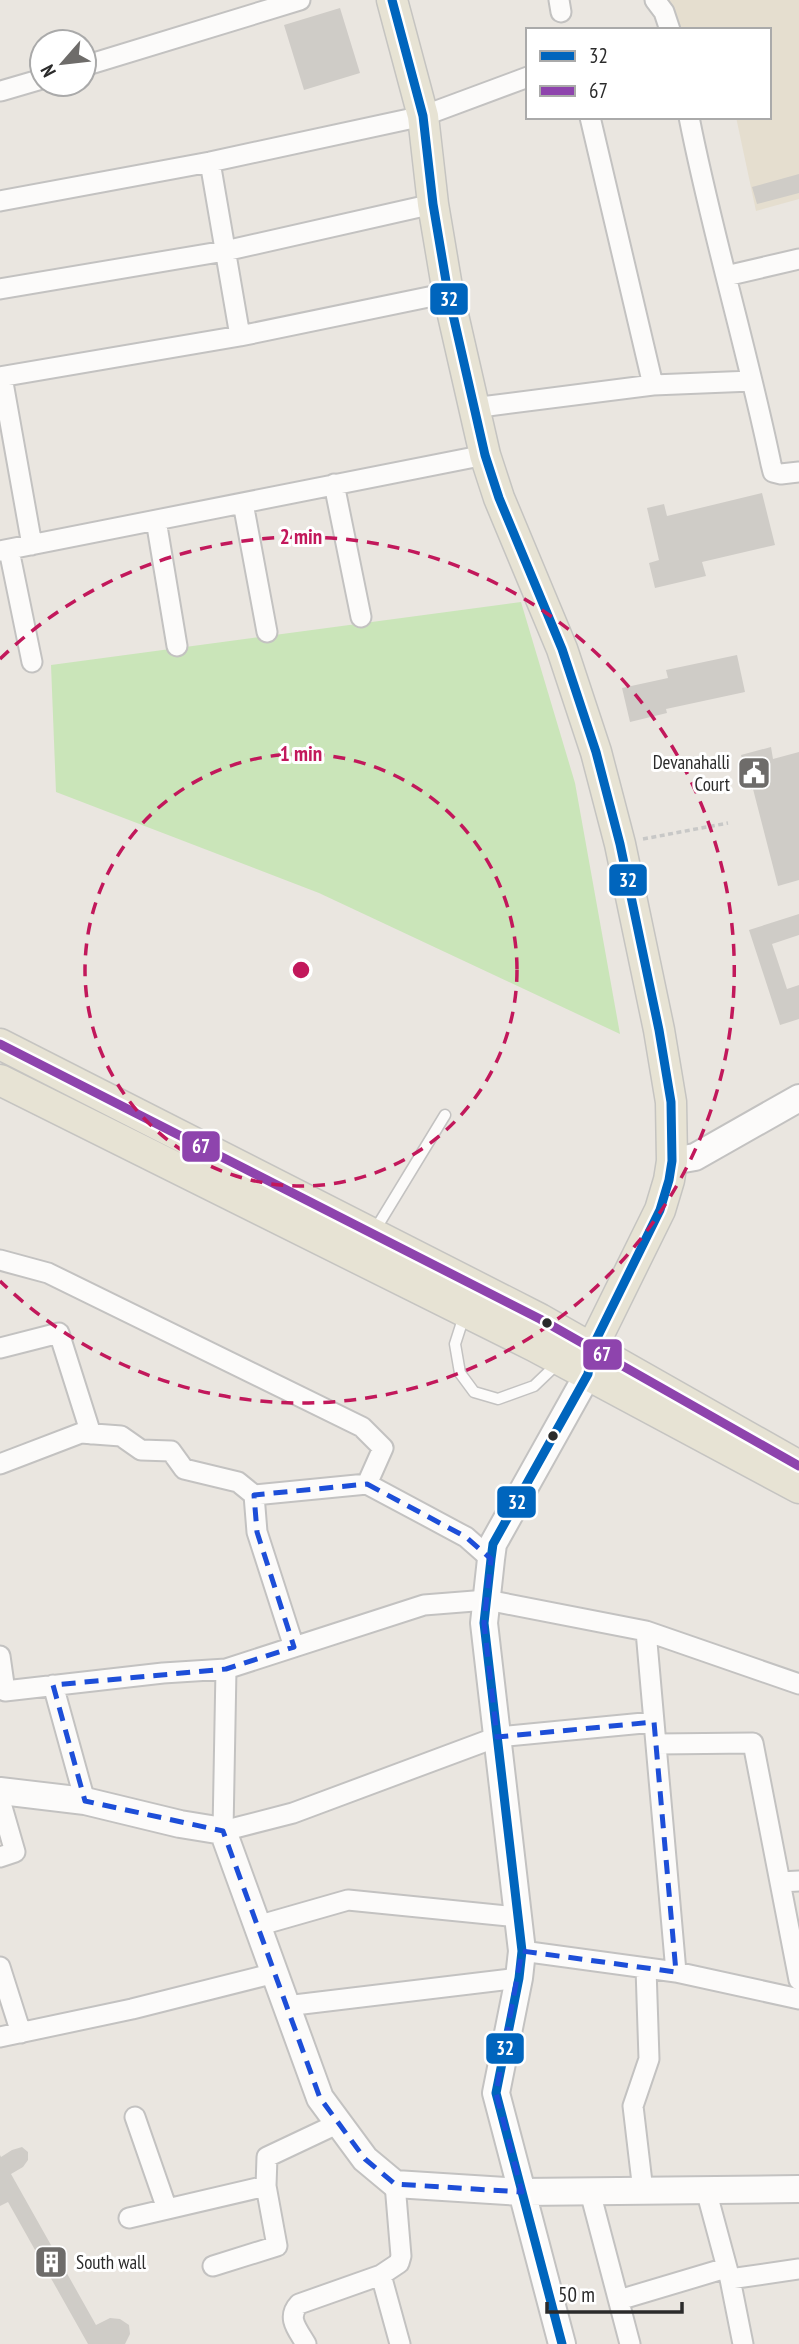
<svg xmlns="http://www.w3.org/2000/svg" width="799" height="2344" font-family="'PT Sans Narrow',sans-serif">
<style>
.education{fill:#e5decf}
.green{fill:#cae5b9}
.building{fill:#cfccc7}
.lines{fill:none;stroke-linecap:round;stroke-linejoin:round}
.lane-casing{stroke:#c3c2c1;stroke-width:13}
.street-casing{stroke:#c3c2c1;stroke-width:23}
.secondary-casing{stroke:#c3c2c1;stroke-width:30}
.primary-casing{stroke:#c5c4c1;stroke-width:33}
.path{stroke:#c8c8c7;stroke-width:3.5;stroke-dasharray:5 3.5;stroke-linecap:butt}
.lane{stroke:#fcfbfa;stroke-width:10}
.street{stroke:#fcfbfa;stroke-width:19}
.secondary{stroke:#fcfbfa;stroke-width:26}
.primary{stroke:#e7e3d4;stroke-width:30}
.bus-1-casing{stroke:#fff;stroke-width:14}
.bus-2-casing{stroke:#fff;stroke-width:14}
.bus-1{stroke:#0065bd;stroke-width:9}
.bus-2{stroke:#8e44ad;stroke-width:9}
.marked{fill:none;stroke:#1d4ed8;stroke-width:5;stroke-dasharray:14 9;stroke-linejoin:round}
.ring{fill:none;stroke:#c2185b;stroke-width:3.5;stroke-dasharray:12 9}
.bus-dot{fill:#2b2b2b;stroke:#fff;stroke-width:2.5}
.labels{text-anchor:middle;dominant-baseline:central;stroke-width:6;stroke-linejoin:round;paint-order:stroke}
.poi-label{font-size:19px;fill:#2b2b2b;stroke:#fff;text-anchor:end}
.centre{fill:#c2185b;stroke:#fff;stroke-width:3.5}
.ring-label{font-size:21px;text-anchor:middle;font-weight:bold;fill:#c2185b;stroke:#fff;stroke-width:6;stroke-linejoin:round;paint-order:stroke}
.line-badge{stroke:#fff;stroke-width:2.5}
.badge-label{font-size:19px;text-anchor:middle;font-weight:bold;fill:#fff}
</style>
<rect width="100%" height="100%" fill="#eae6e0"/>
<path class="education" d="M665,0h134v199l-43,12 -20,-94h33v-87h-95z"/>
<path class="green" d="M521,602l54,181 45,251 -301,-141 -263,-101 -5,-127z"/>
<path class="building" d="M340,8l20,65 -56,17 -20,-65z
M799,174v19l-42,11 -5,-17z
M762,493l13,52 -73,17 4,14 -51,12 -6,-25 10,-3 -12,-52 17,-4 3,12z
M737,655l8,37 -79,17 1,4 -37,9 -8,-34 46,-10 -2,-8z
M771,747l2,12 26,-7v128l-21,6 -25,-97 -2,1 -10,-35z
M799,914v21l-27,9 15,45 12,-4v34l-19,6 -31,-95z
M22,2147l6,5v8l-5,7 -12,7 85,151 14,-7 10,1 9,6 1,9 -5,10h-37l-80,-142 -8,4v-51l1,2 11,-7z"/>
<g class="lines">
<defs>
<path id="lane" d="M375,1230l70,-115
M464,1316l-9,28 5,29 14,19 24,7 36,-13 23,-22"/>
<path id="street" d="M559,0l2,12
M655,0l9,12 6,18
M84,66l216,-66
M1,91l41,-12
M590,117l63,268
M689,117c23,117 58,231 82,347l2,8 8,2 18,-2
M210,162l30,174
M0,201l210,-39 213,-46 105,-39
M726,276l73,-17
M0,289l225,-38 208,-47
M0,377l240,-41 208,-43
M2,377l30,168
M473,408l180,-23 99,-4
M334,484l27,133
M243,503l24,129
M156,520l21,126
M9,550l23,112
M0,551l485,-96
M0,1260l48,13 314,154 21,21 -16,36
M0,1348l59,-15 32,101
M0,1464l81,-31 40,3 20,14 30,1 13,18 54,13 16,13
M646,1631l30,341
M294,1647l-37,-115 -3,-37 113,-11 99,53 25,22
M0,1656l5,35 158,-18 63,-4
M53,1685l32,116
M654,1722l-157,15 -204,76 -70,18 3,-162 198,-64 63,-5 159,31 153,53
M656,1744l97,-1 46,237
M0,1800l15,52 -15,5
M780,1882l19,-1
M257,1926l91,-26 170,17
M522,1951l154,21 123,27
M0,1967l21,66
M286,2006l233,-28
M0,2037l132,-28 143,-36
M135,2117l32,92
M395,2184l6,72 -2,7 -18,12 19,69
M706,2190l24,89 13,65
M643,2191l-10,-85 16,-47 -3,-91
M590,2192l40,152
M129,2218l137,-32
M213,2266l64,-20 -11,-60 1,-29 72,-34
M730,2279l69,-10
M619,2300l107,-32
M306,2344c-8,-14 -20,-26 -7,-40l82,-29"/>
<path id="secondary" d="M672,1161l23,-4 104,-59
M0,1791l85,10 95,23 43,7 97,267 45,61 30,25 127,8 277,-3
M562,2344l-66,-251 23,-115 3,-27 -38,-328 7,-64 2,-15 95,-170"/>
<path id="primary" d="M392,0l31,116 10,88 15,89 37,162 14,43 63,151 34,103 24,92 39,186 12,72 1,59 -3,19 -9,30 -68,138 -4,26
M0,1044l540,275 259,147
M0,1080l534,266 265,142"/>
</defs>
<use href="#lane" class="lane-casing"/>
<use href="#street" class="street-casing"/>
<use href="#secondary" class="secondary-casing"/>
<use href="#primary" class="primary-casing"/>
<path class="path" d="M643,839l85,-16"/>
<use href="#lane" class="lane"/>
<use href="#street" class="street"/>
<use href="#secondary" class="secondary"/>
<use href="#primary" class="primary"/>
<defs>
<path id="bus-1" d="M392,0l31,116 10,88 15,89 37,162 14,43 63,151 34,103 24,92 39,186 12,72 1,59 -3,19 -9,30 -68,138 -4,26 -95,170 -2,15 -7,64 38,328 -3,27 -23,115 66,251"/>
<path id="bus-2" d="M0,1044l540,275 259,147"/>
</defs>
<use href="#bus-1" class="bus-1-casing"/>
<use href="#bus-2" class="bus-2-casing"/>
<use href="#bus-1" class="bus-1"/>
<use href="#bus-2" class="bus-2"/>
</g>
<path class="marked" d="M367,1484l99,53 25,22 -7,64 13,114 157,-15 22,250 -154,-21 -26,142 26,99 -127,-8 -30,-25 -45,-61 -97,-267 -138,-30 -32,-116 173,-16 68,-22 -37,-115 -3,-37z"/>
<g class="ring">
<circle cx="301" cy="970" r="216"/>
<path d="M0 659A433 433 0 1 1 0 1281"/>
</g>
<defs>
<symbol id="civic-square" viewBox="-11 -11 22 22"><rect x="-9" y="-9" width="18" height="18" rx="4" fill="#6e6c6a" stroke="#fff"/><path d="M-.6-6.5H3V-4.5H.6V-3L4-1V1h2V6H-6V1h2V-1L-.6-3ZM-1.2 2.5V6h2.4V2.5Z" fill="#fff"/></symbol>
<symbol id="building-square" viewBox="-11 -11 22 22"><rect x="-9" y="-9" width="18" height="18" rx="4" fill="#6e6c6a" stroke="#fff"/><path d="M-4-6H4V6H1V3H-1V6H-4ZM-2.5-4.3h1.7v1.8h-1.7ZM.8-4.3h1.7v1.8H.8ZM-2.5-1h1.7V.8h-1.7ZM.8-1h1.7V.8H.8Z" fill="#fff"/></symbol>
</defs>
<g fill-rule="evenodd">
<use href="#civic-square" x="735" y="754" width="38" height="38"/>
<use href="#building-square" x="32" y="2243" width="38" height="38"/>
</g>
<g class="bus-dot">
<circle cx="547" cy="1323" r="6"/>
<circle cx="553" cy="1436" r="6"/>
</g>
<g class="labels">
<g class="poi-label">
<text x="730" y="762">Devanahalli<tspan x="730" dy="22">Court</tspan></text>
<text x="76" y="2262" text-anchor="start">South wall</text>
</g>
</g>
<circle cx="301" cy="970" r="10" class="centre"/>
<g class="ring-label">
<text x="301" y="544">2 min</text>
<text x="301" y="761">1 min</text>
</g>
<g class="line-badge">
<rect x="429" y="282" width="40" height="34" rx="7" fill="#0065bd"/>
<rect x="608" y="863" width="40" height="34" rx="7" fill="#0065bd"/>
<rect x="181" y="1130" width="40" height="33" rx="7" fill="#8e44ad"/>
<rect x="582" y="1338" width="41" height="33" rx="7" fill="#8e44ad"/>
<rect x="496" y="1485" width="41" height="34" rx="7" fill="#0065bd"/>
<rect x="485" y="2032" width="40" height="33" rx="7" fill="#0065bd"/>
</g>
<g class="badge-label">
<text x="449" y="306">32</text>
<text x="628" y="887">32</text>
<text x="201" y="1153">67</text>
<text x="602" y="1361">67</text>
<text x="517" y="1509">32</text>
<text x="505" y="2055">32</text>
</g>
<rect x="526" y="28" width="245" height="91" fill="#ffffff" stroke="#aaaaaa" stroke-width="2"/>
<rect x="540" y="51" width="35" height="10" fill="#0065bd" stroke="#aaaaaa" stroke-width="2"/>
<text x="589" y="63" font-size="21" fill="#2b2b2b">32</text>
<rect x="540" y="86" width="35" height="10" fill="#8e44ad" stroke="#aaaaaa" stroke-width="2"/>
<text x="589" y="98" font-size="21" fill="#2b2b2b">67</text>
<g transform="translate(63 63) rotate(242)"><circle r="33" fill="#ffffff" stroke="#aaaaaa" stroke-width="2"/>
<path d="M0-5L12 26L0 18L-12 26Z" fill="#6e6c6a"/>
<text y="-10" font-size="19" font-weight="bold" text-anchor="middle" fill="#2b2b2b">N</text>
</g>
<path d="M547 2302v10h135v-10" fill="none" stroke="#2b2b2b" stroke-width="3.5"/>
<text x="558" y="2302" font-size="21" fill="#2b2b2b" stroke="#ffffff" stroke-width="5" paint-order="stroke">50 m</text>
</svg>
